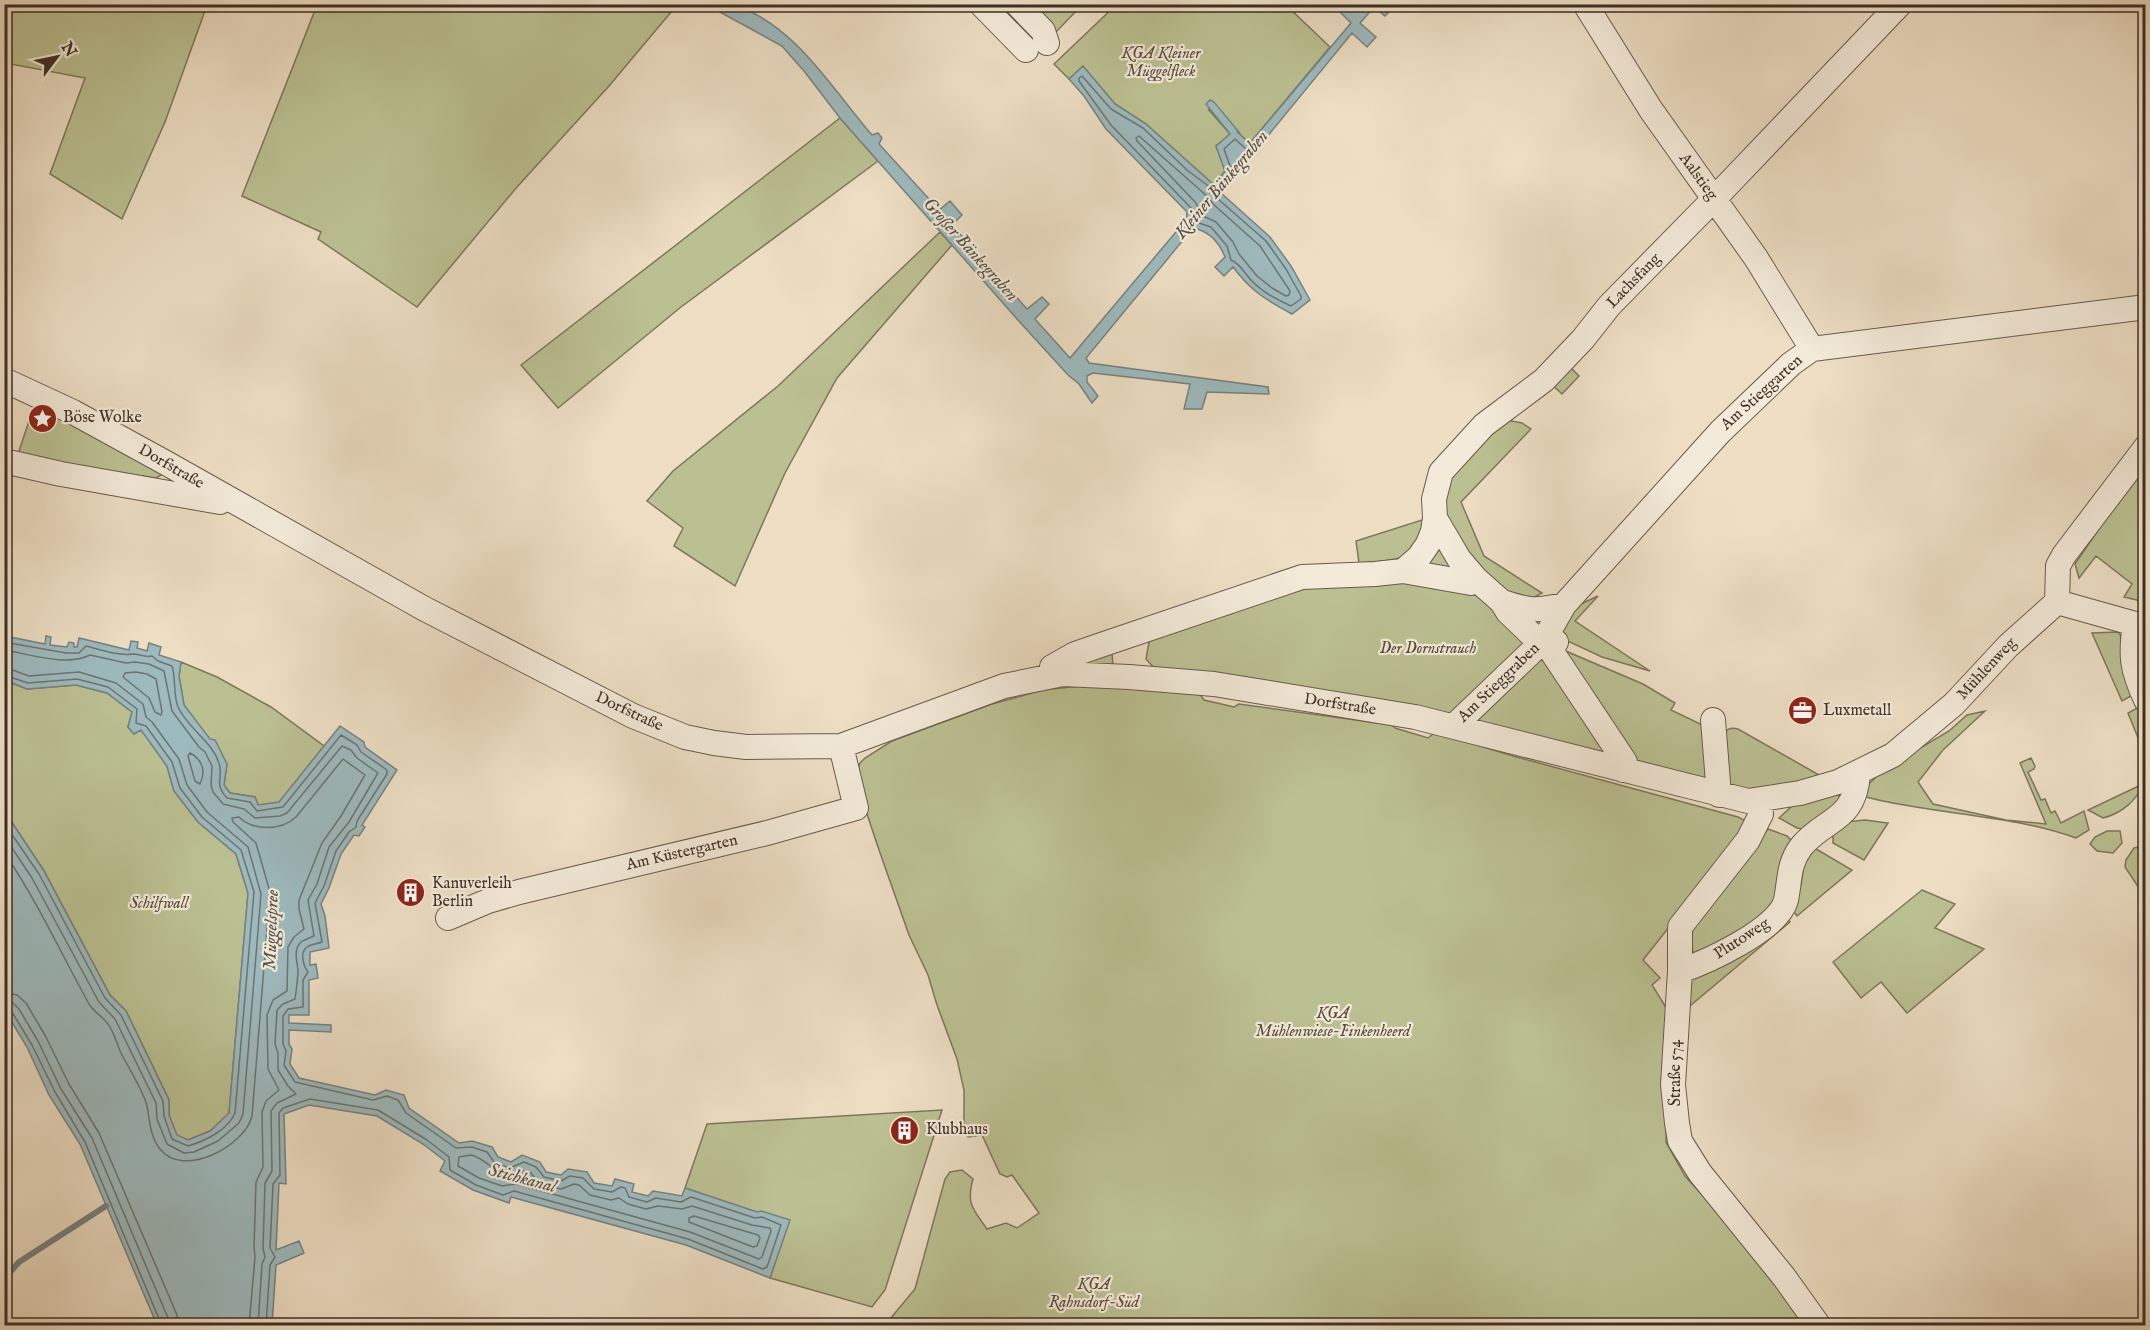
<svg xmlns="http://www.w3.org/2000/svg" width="2150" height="1330" font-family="'IM FELL English',serif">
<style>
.green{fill:#bbc092;stroke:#7d775c;stroke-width:1.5}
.water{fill:#9dbabe;stroke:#778281;stroke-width:1.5}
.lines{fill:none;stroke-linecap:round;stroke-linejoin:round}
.shore{stroke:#6e7472;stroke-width:1.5}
.stream{stroke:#778281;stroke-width:6}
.minor-casing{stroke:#6a5a4e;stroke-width:26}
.minor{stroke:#f3ead9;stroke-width:24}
.labels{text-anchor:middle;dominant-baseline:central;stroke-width:4.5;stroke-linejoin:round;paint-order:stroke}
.park-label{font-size:16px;font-style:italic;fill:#584b3c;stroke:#f3ead9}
.street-label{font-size:16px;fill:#3f2e26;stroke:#f3ead9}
.poi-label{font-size:16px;fill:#3f2e26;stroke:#f3ead9;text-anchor:start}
.water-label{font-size:18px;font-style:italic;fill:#56514c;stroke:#f3ead9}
</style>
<rect width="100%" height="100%" fill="#eddec4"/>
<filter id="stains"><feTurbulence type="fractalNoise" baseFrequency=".00333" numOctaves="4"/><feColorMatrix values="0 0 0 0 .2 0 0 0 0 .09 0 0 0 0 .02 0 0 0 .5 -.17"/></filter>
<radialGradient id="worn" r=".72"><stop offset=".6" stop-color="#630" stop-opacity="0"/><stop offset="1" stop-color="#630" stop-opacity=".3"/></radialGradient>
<path class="green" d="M4,5h203l-42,117 -43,97 -72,-45 35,-96 -80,-15z
M317,5v-1l360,1 -68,81 -92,101 -100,120 -99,-68 3,-7 -79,-36z
M1025,5h57l-28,29z
M1116,5h170l44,42 -80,96 -8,-6 -4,-6 -30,-22 22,25 -14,12 9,25 -11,14 -68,-61 -31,-20 -32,-38 -14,13 -15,-15z
M840,118l38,43 -197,146 -123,101 -37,-43z
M940,232l12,13 -115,133 -52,95 -50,113 -61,-40 9,-18 -36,-27 26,-30 105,-85z
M1567,364l12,12 -17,18 -14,-13z
M35,403l128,71 -7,4 -84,-12 -54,-12z
M1506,420l16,3 9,6 -70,73 23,54 58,37 -11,6 -22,-2 -34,-28 -25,-45 -8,-20 4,-20 12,-20z
M2145,468v134l-21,-5 8,-13 -36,-28 -17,22 -4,-14 51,-75z
M1425,519l-9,36 -32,6 -25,2 -3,-22z
M1438,532l26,40 -23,-2 -18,-10z
M1410,582l76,14 68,50 89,38 32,19 -4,7 52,25c4,-6 7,-8 15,-6l81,46 -16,8 -61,8 -583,-118 -13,-14 3,-17 15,-14 140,-45z
M1598,596l-23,25 75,50 -48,-14 -43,-20 13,-29z
M2119,632c7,16 17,48 12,64l-9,5 -30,-68z
M1112,652l1,16 -51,-2z
M181,662l36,15 54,30 53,39 -45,57 -21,2 -3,-8 -25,-4 -6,-8 3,-21 -43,-59 -5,-29z
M4,680l23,9 49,-4 31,8 25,19 -4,15 6,7 7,-5 26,37 7,25 24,31 38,32 12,39 -19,221 -19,17 -22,9 -11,-4 -8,-21v-15l-43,-89 -16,-16 -66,-124 -39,-59z
M1090,685l109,8 5,7 30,7 5,-3 153,21 3,3 33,10 5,-4 11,1 69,21 225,61 6,3 3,8 -104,132 17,18 -8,7 18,29 -4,128 19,34 68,75 53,74h-921l30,-36 30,-110 5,-7 12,-2 11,9c-7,25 0,30 14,50l19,-6 11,5 22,-15 -27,-38 -5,2 -7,-3 -18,-39 -14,2 -4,-6v-41l-7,-31 -20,-54 -9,-30 -19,-40 -30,-85 -13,-39 -9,-40 3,-8 5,-5 27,-17 100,-37 51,-14z
M2137,708l8,5v42l-17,-42z
M1985,711l-42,39 -25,32 15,22 73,16 40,4 -26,-61 11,-5 4,8 -1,3 -6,3 13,28 4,-1 6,14 4,-2 6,12 23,-12 5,19 -13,8c-67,-24 -140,-23 -210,-41l-3,-7 19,-19 67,-40 18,-16z
M2145,783c-10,18 -22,30 -42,35l-15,-8z
M1851,785l-8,17 -36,28 -10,-2 -18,-10 13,-12z
M1865,820l23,3 -24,37 -31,-17v-14l14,-7z
M1768,829l19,7 5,5 -17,69 -78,52 -5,-13 -1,-26z
M2107,831h13l2,12 -9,10 -16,-2 -7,-7 5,-7z
M1811,846l41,24 -55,46 -6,-8 10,-23 4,-27z
M2145,846h1l-1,51 -20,-30 1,-7 8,-12z
M1922,890l33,14 -20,24 49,21 -77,64 -26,-31 -20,16 -28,-36z
M1784,914l6,8 -105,88 5,-29 4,-7z
M942,1110l-57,180 -13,17 -102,-29 19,-58 -40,-10 -64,-22 22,-64z"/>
<path class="water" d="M707,5c8,-1 20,-2 28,0 61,21 97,84 137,130l6,-2 4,5 -3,6 60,66 11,-9 12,14 -10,10 75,84 15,-12 7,7 -14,15 35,39 116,-138 1,-8 -81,-83 -22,-33 -15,-17 14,-13 32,38 31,20 68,61 11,-14 -9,-25 14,-12 -24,-30 4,-4 4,2 24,29 -1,1 13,11 101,-120 -16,-16 2,-2h59l-11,11 -11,-9 -14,16 16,14 -9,10 -15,-14 -131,160 49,44 21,29 19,34 -18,14c-26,-14 -41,-23 -59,-47l-9,9 -9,-9 10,-10c-6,-15 -16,-26 -32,-29l-107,130 3,5 179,24 1,7 -62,-2 -5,17h-18l6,-25 -97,-11 -6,3v6l11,14 -6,7 -13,-19 -11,-9 -51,-56 -177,-201 -36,-47 -22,-25z
M5,636l40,8 1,-8 5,1 -1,8 17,2 2,-5 5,1v4h3l2,-9 50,12 2,-9 7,1 -1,6 10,3 2,-8 12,4 -2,8 22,7 -2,14 5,29 26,34 5,1 12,24 -3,21 6,8 25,4 3,8 21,-3 61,-76 24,16 1,5 32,23 -35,55 3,2 -6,9 -5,-1 -13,19 -12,34 -8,16 4,12 4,32 -19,4v13l6,-1 2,14 -9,2v35h-20v8l42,2v7l-42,-2v14l3,5 -2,15 9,14 76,17 11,-5 18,5 5,13 50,35 13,-2 20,6 6,10 13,5 11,-7 18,7 6,10 15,3 7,-6 19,3 7,11 18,3 3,-7 19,5 -2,8 16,4 5,-5 29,5 3,-8 72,24 4,-1 29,9 -20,58 -84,-33 -175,-48 -2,6 -36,-13 -33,-19 5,-10 -22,-17 -46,-28 -68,-11 -25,9 2,70 -7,-1 -3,67 23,-9 5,12 -28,12 -4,60h-115l-77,-181 -31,-49 -22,-48 -22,-36v-199l39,59 66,124 16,16 43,89v15l8,20 11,5 22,-9 19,-18 19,-220 -12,-39 -38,-32 -17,-22 -7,-9 -7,-25 -26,-36 -7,4 -6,-7 4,-15 -25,-19 -31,-8 -49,4 -22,-9z"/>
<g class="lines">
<path class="shore" d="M1082,76l29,33 32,19 44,42 28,21 3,8 48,42 20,28 15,27v3l-10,7c-15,-7 -29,-14 -40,-26 -7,-7 -10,-16 -20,-20l-4,-14 -16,-19 -18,-6 -2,-13 -80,-83 -32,-44v-3z
M1139,136l69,61 5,7 47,42 30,45 -1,4 -3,1 -14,-8 -15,-12 -18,-22 -6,-12 -17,-20 -15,-7 -5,-12 -59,-62 -1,-3z
M1235,139l12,11 -15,18 -2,-2 -6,-17z
M4,642l62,11h13l7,-7c15,4 32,10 47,8 7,0 12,4 19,2l6,5 14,5c4,12 1,28 6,41 10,22 34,34 41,56 5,15 -6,20 8,35l23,4 7,9 26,-4 58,-72 16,10 4,7 26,18v4l-30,47 -1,6 -7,5 -13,19 -12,35 -9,17 7,39c-4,2 -11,2 -15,5 -8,6 -3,20 1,25l-5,8v27l-15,2 -5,7v28l3,7 -2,14 11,17 78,18 14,-4 11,4 8,13 50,35 16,-1 15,5 7,10 16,6 14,-6 12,5 8,10 17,4 9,-5 13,2 11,11 18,3 9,-5 4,1 4,9 18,5 9,-4 25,4 10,-5 64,21 7,-1 19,8 -14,42 -4,2 -75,-30 -174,-48 -11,4 -27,-10 -26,-15 -1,-13 -22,-17 -49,-30 -68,-11 -27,9 -4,5 1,62 -7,9 -3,64 5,9 -5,8 -4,61
M4,650c25,4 63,17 86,5l36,8 9,-1 14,2 15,7 8,40 27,36 6,5 7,14 -1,19 2,7 10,12 21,5 11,9 25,-2 7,-3 55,-67 9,4 6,8 21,15 -29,49 -20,25 -12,37 -9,16 6,36c-4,2 -9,3 -13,6 -8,8 -4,19 -3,28 0,6 -2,22 -3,29l-12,5 -6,6 -2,34 3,9v17l10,16 8,8 -19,9 -6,8 1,60 -7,12 -2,65 2,9 -3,7 -4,62
M4,667l25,9 50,-4 37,11 27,21 3,13 6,5 27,37 8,26 20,27 41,35 13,47 -18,220 -4,9 -21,18 -24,11 -10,1 -17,-9 -10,-25 -1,-16 -41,-84 -16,-17 -67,-124 -28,-42
M136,672l11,2 9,5 6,33 -1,3 -6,-3 -6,-14 -26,-21 2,-4z
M4,675l24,8 49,-4 31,8 29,22 -1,14 10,3 26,36 8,26 22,29 39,33 13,42 -19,221c-7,17 -30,28 -47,33l-16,-7 -8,-23 -1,-15 -42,-86 -16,-17 -66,-124 -35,-51
M190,753c13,7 16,19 10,31l-5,-3 -7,-25z
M4,852c33,49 57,101 85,152 5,8 13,12 19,20 6,8 9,20 13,29 7,14 23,39 26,53 3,15 3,31 13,43 23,30 85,-3 92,-33l18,-224 -14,-49 -23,-21 -1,-4 7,-1c14,14 42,14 57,0l47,-58 22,16 -24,41 -19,27 -23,57v9l5,20 -10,8 -6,10 -1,44 -14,9 -6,15 1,54 11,21 -13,11 -4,11 1,55 -7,15 -2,65 1,10 -6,69
M4,992l13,3 9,8 20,34 23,47 30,49 78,182 2,11
M4,1001l9,2 6,6 19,32 23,48 31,49 76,180 2,8
M4,1009l8,3 20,33 23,47 30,50 77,184
M471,1155c21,5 26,29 53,16l7,2 6,8 6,4 18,4 13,-5 5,1 11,10 21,5 8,-2 9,6 18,5 12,-3 24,3 10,-3 60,19 18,3 1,3 -9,26 -3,2 -69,-27 -174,-48 -14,2 -23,-8 -21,-12 1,-9z
M694,1216l64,19 2,3 -3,8 -4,1 -64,-25v-4z"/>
<path class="stream" d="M4,1279l15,-17 87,-56"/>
<defs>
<path id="minor" d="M981,4l45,46
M1017,4l26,27 4,12
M1585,4l66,106 105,148 56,91
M4,380l69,32 93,51 257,145 210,108 52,21 29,6 32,4 95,-1 163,-60 59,-12 66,3 85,7 201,33 333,84 52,-8 38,-11 55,-27 61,-51 54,-58 49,-44 1,-36 6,-11 82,-108
M4,461l57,13 159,28
M1435,518l24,41 17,20
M1403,571l16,-14 9,-13 5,-13 2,-13 -1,-19 7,-27 43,-47 60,-45 39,-41 26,-33 105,-107 186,-195
M1502,602c28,9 33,9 62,3
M2057,602l89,25
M2135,624c-5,32 -3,46 11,76
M1544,640l81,122 -2,8
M1051,675l1,-8 23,-13 23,-8 204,-69 73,-3 28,-3 68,12 5,-4 26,23 6,10 26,25 22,5
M1713,720l6,75
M1454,726l90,-86 20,-35 156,-173 71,-68 21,-15 334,-42
M1760,801l1,13 -13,26 -68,87v44l-7,114 4,38 3,18 20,32 84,104 35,49
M448,918l40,-17 31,-9 248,-59 89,-25 -15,-62
M1680,971c27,-9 99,-42 106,-71 4,-19 2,-36 15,-53 23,-29 54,-25 57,-73"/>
</defs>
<use href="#minor" class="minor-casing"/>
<use href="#minor" class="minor"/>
</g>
<defs>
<symbol id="sight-disc" viewBox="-11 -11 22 22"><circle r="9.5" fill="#8f2418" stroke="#f3ead9"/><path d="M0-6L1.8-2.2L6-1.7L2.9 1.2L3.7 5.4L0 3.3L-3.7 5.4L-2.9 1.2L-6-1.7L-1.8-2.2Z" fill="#fff"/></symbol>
<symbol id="office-disc" viewBox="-11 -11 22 22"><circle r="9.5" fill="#8f2418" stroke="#f3ead9"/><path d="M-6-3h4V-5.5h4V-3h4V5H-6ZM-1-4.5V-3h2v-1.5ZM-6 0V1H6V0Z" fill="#fff"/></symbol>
<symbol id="building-disc" viewBox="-11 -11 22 22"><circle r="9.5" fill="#8f2418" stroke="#f3ead9"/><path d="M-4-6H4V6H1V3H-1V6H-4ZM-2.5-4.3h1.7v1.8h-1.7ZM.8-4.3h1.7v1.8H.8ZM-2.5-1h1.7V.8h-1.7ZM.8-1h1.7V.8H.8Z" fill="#fff"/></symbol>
</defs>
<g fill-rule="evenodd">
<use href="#sight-disc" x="26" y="402" width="33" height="33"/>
<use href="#office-disc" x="1786" y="694" width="33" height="33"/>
<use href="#building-disc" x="394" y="876" width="33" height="33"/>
<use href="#building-disc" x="888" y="1114" width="33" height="33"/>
</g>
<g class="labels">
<g class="park-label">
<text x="1161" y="54">KGA Kleiner<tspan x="1161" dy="18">Müggelfleck</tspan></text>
<text x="1428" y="649">Der Dornstrauch</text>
<text x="159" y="904">Schilfwall</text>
<text x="1333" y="1014">KGA<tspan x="1333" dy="18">Mühlenwiese-Finkenheerd</tspan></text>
<text x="1094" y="1285">KGA<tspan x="1094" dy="18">Rahnsdorf-Süd</tspan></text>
</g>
<g class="street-label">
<text transform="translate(1698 177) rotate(54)">Aalstieg</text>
<text transform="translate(1634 281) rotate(-46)">Lachsfang</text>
<text transform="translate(1762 393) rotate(-42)">Am Stieggarten</text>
<text transform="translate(171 467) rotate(30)">Dorfstraße</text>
<text transform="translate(1987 669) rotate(-47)">Mühlenweg</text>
<text transform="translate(1499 683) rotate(-44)">Am Stieggraben</text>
<text transform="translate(1340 705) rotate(9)">Dorfstraße</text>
<text transform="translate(629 712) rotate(25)">Dorfstraße</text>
<text transform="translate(682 853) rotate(-13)">Am Küstergarten</text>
<text transform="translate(1742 939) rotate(-33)">Plutoweg</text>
<text transform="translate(1676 1073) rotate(-90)">Straße 574</text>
</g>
<g class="poi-label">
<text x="63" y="418">Böse Wolke</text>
<text x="1823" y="711">Luxmetall</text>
<text x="432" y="884">Kanuverleih<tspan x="432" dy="18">Berlin</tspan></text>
<text x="926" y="1130">Klubhaus</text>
</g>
<g class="water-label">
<text transform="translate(1222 185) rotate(-50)">Kleiner Bänkegraben</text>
<text transform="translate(970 250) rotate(48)">Großer Bänkegraben</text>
<text transform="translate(272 930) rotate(-88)">Müggelspree</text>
<text transform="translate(522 1179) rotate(15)">Stichkanal</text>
</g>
</g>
<rect width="2150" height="1330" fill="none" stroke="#eddec4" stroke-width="24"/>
<rect x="6" y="6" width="2138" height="1318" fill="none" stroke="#3f2e26" stroke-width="3"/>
<rect x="12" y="12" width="2126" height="1306" fill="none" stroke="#3f2e26" stroke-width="1.5"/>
<g transform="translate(57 57) rotate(58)" stroke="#f3ead9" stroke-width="4.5" paint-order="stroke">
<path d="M0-4.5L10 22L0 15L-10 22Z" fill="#3f2e26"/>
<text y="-9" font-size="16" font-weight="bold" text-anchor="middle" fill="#3f2e26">N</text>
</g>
<rect width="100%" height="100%" filter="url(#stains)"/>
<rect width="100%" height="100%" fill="url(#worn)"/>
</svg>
